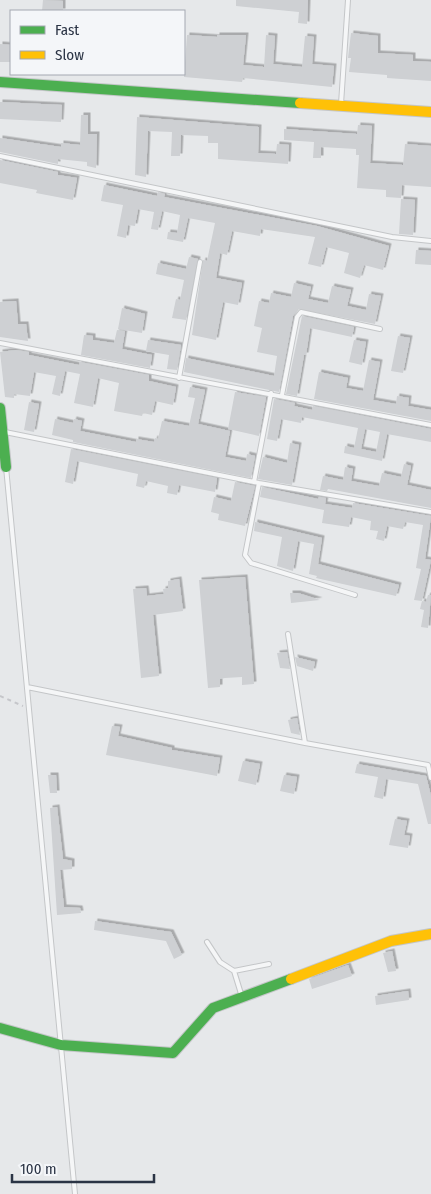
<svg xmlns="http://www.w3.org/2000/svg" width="431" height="1194" font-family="'Fira Sans Condensed',sans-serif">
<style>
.building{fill:#ced0d3;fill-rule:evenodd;filter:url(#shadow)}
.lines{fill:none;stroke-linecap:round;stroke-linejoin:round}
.lane-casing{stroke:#c4c6c8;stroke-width:6}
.fast-casing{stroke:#c4c6c8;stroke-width:12}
.slow-casing{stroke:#c4c6c8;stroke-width:12}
.path{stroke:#c5c6ca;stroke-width:2;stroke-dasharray:4 4;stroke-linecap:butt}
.lane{stroke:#f5f6f7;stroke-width:4}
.fast{stroke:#4caf50;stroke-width:10}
.slow{stroke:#ffc107;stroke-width:10}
</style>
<defs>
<filter id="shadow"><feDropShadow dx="2.5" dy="-2.5" stdDeviation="0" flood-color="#0004"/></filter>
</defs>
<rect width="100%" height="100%" fill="#e6e8ea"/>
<path class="building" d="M43,0l20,1v10h-21z
M236,0h72l-1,24 -9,-1 1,-11 -63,-6z
M351,33l27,3v17l35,2v6l18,1v19l-44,-3v-3l-38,-3 2,-14h-3z
M187,35l30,2v-2h29l-3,30 21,2 2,-32 9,1 -2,28 29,3 3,-31 9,1 -2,27 22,2 -2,21 -89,-9 -1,4 -58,-5z
M0,44l11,1v17h-11z
M0,102l62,3 -1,17 -61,-3z
M81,115h7v19h9l-1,34 -9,-2v-4l-29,-3v5l-58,-12v-14l61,9v-4l19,2z
M137,117l122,10 -1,26 18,1 1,-10 12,1 -1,19 -70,-5v-16h-10v-7l-27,-1 -1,21h-9l1,-24 -24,-1 -2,46 -11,-2z
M358,125l14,1 -2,37 33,2 2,-21 26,2v41l-29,-2 -1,13 -15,-1v-7l-29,-2 2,-33h-3v-6l-35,-2v11h-8l1,-16 -30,-2v-11l73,5z
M0,160l58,12v3l19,3 -4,22 -37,-7 1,-3 -37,-7z
M104,185l53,11 1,-4 7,2 -1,3 153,29 72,20 -6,24 -19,-5 -4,13 -16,-5 5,-20 -23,-6 -5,20 -13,-3 7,-27 -54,-8 -1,7 -28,-5 -5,24 -7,-2 -4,25 26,5 -4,22 -15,-3 -7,38 -24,-5 11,-75 4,1 8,-38 -27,-5 -5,24 -16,-3 1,-7 9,1 3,-18 -18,-4 -4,19 -7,-1 3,-17 -16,-3 -3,17 -7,-1 -2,13 -9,-2 6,-31 -22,-4z
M401,199l14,1 -2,35 -14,-1z
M416,250l15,1v14l-16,-1z
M189,257l9,2 -12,61 -14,-2 4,-19 4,1 4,-20 -28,-6 2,-11 28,6z
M294,283l17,4 -3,12 20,4 4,-17 19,4 -4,16 19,4 3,-16 12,2 -6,28 -77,-15 -5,7 -14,76 -95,-20 2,-14 88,18 3,-20 -20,-4 5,-24 -8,-2 5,-25 10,2 2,-10 20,4z
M16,301l2,23h8l2,17 -28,-4v-35z
M122,308l23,6 -3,19 -24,-4z
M302,316l52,11 -2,10 -42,-9 -4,27h-2l-7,41 -11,-2z
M117,330l8,1 -3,18 30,6 -2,13 -69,-13 3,-20 9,1v4l21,3z
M398,336l12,2 -7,35 -12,-2z
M148,340l33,5 -4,25 -10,-1 2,-14 -23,-4z
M354,340l12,2 -4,23 -13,-3z
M16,350l13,2v3l50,10 1,-3 69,13v6l27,6 -3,18 -18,-4 -3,14 -9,-2 -1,3 -28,-5 5,-28 -21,-5 -5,29 -19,-4 6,-29 -15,-3 -5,25 -8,-2 4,-18 -22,-4 -4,24 -16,-2v4l-9,-1 -5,-45z
M369,360l11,2 -7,38 23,4 1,-8 12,2 -1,8 23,4v11l-117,-22 5,-27 29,6 -2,10 17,3z
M190,387l15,3 -7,34 32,7 -5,26 21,4 1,-7 8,2 -4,22 -178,-36v-2l-21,-5 3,-16 18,4 1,-4 8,2 -2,10 56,11v-3l18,3 1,-4 3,1 4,-18 27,5 6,-28 -7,-1z
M235,392l31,5 -7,39 -31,-7z
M274,399l21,4 -1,3 18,4 1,-4 118,23v13l-44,-8 -5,27 -38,-8 1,-7 9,2 4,-20 -56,-11 -1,6 -20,-4 -4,22 -10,-2zM365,429l15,3 -4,20 -15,-3z
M29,402l10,2 -5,28 -10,-2z
M290,443l9,2 -7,40 -34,-6 5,-22 24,6z
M71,449l146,29 -2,14 -36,-7 -2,10 -10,-2 1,-7 -22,-5 -2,7 -8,-2 2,-12 -61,-13 -4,23 -8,-2z
M404,464l7,2 -4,19 24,5v18l-103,-19 -1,2 -7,-1 3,-14 20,4 2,-13 8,2 -2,12 28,5 3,-13 19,4z
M235,482l20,4 -10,40 -27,-6 1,-6 -8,-2 3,-15 17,4z
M262,487l56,12 1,-2 7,1 -1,6 27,4 1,-5 78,13 -6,43 6,1 -9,41 -8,-1 7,-31 -5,-1 7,-43 -18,-3 -2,7 -16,-3 -3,15 -8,-2 2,-8 -8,-1 1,-9 -20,-4 -2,10 -27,-4 2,-13 -64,-13z
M255,522l67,16 -4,26 81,21 -3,11 -80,-18 1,-2 -8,-2 5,-30 -16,-3 -5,30 -16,-5 5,-29 -28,-6z
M245,577l9,107 -12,1v-8l-17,1 -5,1v8l-12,1 -9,-108z
M179,579l4,32 -30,4 6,61 -18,2 -8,-89 13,-1 1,8 17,-2 -1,-5 5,-1v-7z
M290,593h8l22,7 -29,3z
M428,595h3l-3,33 -7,-1 3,-17 -4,-1 2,-8 4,1z
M287,652l3,17 -10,-1 -3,-15z
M295,657l20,5 -2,9 -16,-5z
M297,718l3,17 -9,-2 -3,-13z
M112,726l8,1 -2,9 54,12v2l48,8 -3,18 -111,-21z
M243,761l17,3 -4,21 -18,-4z
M357,764l69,12 5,20v28h-3l-10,-40 -32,-5 -3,20 -9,-2 4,-20 -23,-4z
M48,775h8l1,18h-7z
M284,775l13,2 -3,17 -14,-3z
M57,807l6,52 9,2v8l-12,1 4,37 16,1 1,5 -24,2 -7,-107z
M395,819l12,2 -3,14 6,1 -2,12 -19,-3z
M95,921l76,11 11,23 -8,4 -8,-18 -72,-11z
M392,951l4,20 -8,1 -5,-19z
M348,965l4,11 -40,13 -3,-10z
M408,991l1,9 -33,5 -1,-9z"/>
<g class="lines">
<defs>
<path id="lane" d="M341,104l7,-104
M0,156l392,81 39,4
M0,343l431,82
M179,378l21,-116
M282,395l15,-78 4,-5 79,17
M5,432l254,51 172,29
M6,467l69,727
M254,482l17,-89
M259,483l-14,72 6,8 104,32
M288,634l17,109
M27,687l278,56 123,22 3,13
M207,942l13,20 14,9
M242,997l-8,-26 35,-7"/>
<path id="fast" d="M0,82l300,21
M0,408l6,59
M0,1028l61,17 112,8 40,-45 78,-29"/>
<path id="slow" d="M300,103l131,9
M291,979l100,-38 40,-7"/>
</defs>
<use href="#lane" class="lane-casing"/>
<use href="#fast" class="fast-casing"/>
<use href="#slow" class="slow-casing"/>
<path class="path" d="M0,696l23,10"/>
<use href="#lane" class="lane"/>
<use href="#fast" class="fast"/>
<use href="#slow" class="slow"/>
</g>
<rect x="10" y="10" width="175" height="65" fill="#f4f6f9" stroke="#a4a8b1"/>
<rect x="20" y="26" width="25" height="8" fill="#4caf50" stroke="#a4a8b1"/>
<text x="55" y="35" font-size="15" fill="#2b3445">Fast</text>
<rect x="20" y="51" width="25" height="8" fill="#ffc107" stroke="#a4a8b1"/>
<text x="55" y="60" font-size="15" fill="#2b3445">Slow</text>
<path d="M12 1174v8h142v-8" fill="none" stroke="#2b3445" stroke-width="2.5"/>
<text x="20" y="1174" font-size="15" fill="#2b3445" stroke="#f4f6f9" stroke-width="4" paint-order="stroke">100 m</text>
</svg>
